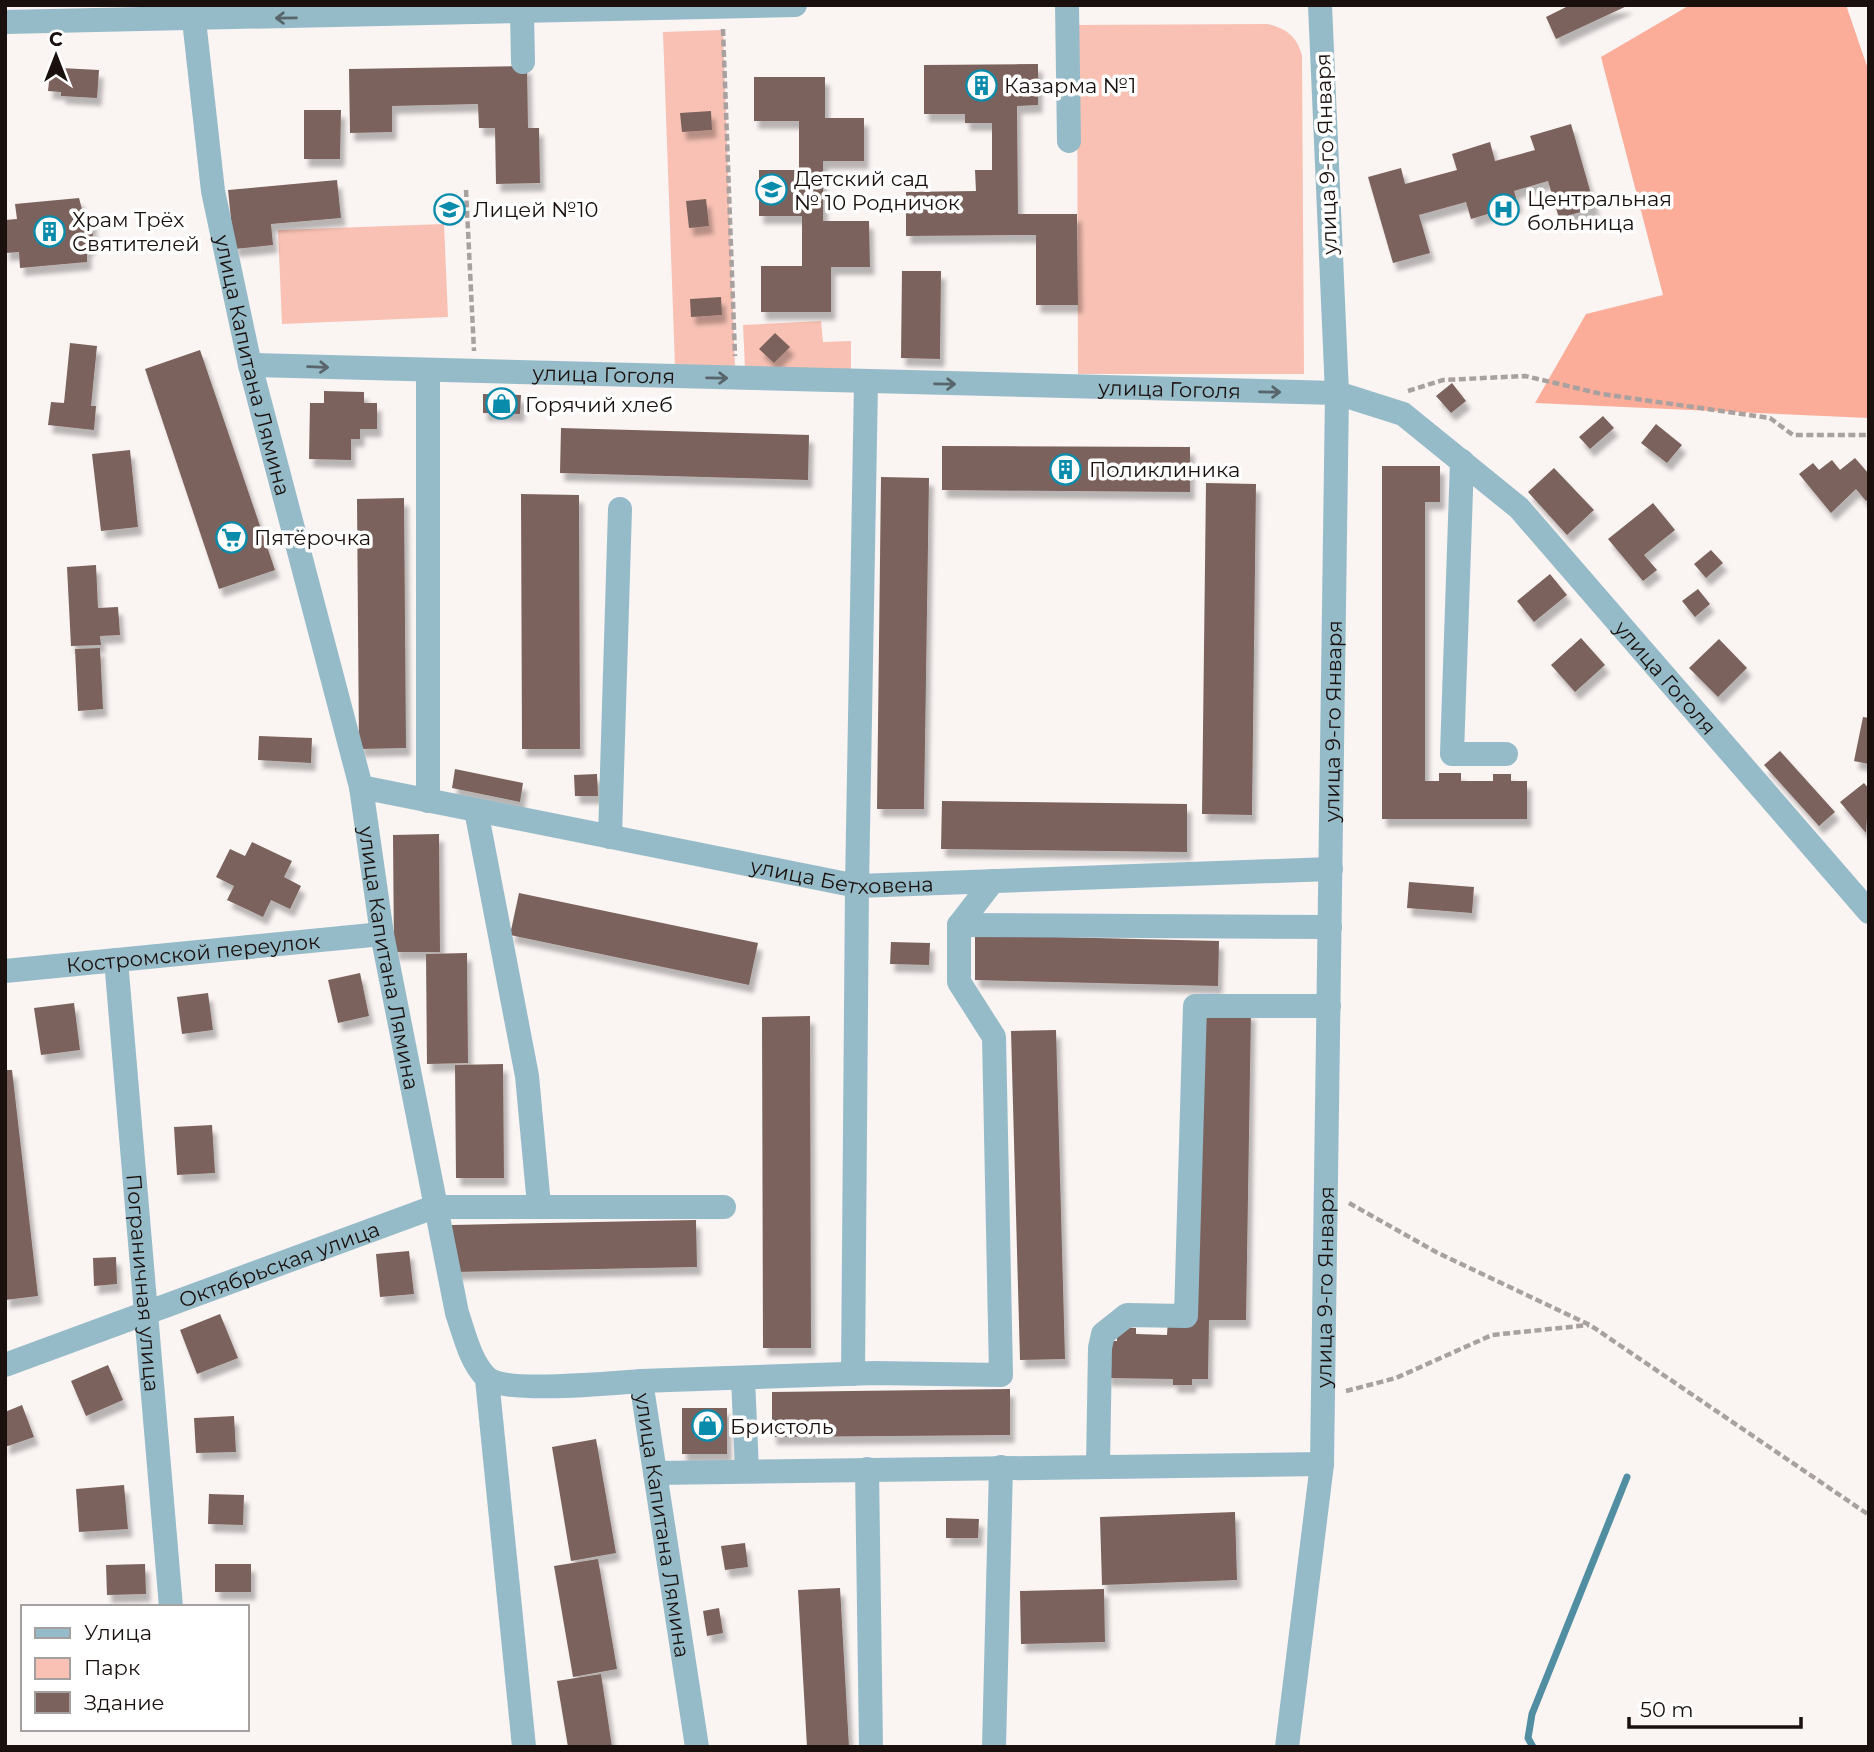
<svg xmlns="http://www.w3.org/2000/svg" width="1874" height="1752" font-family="Montserrat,sans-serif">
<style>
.green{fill:#f8c1b4}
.forest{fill:#fbad9a}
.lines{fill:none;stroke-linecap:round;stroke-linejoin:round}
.stream{stroke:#518ea2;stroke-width:7}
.building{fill:#7b625c;filter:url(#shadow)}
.path{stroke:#a8a1a0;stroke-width:4.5;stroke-dasharray:7 3.5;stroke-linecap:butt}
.minor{stroke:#96bbc8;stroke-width:24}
.oneway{stroke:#58666b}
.labels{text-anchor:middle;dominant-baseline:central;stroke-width:7;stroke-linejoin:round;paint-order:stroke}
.poi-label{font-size:21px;fill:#1a110e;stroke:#fff;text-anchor:start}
.street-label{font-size:21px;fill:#1a110e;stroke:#fff}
</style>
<defs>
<filter id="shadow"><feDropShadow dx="4.5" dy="8" stdDeviation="2" flood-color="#0004"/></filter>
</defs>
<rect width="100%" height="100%" fill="#faf4f3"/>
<path class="green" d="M1267,24c19,4 31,13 35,32l2,318h-226l-1,-349z
M723,30l12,338 -60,-2 -12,-334z
M444,224l4,93 -166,7 -4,-94z
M821,321l2,21 28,-1v31l-106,-4 -2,-43z"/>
<path class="forest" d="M1690,5h156l23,67v346l-334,-15 51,-89 77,-19 -62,-238z"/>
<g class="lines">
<path class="stream" d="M1533,1747l-5,-9 4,-24 95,-237"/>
</g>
<path class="building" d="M1570,5h59l-73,34 -10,-22z
M1038,64v41l-21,1 1,108h59l1,91h-42v-70l-130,1v-44l70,-1 -1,-21h17v-47h-27v-9h-41v-49z
M527,66l1,62h11l1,55 -44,1 -1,-56h-16l-1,-24 -86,2v26l-42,1 -1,-64z
M61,68l38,2 -2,28 -36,-2v-4l-13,-1 2,-18 10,1z
M754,77h71v41h39v43h-41v60h46l1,46h-39v45h-70v-46h41v-50h-43v-46h40v-49h-45z
M304,110h37l-1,49h-36z
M711,111l1,19 -30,2 -2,-19z
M1571,124l24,84 -36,10 -11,-37 -34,10 4,14 -47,14 -5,-17 -47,13 11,38 -37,10 -25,-86 33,-9 4,16 52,-14 -5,-16 38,-12 5,19 40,-11 -5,-14z
M337,180l4,38 -70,6 2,21 -39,4 -6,-59z
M79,198l4,15 9,5 1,25 -6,6v13l-67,6 -1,-16 -14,1v-33l12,-1 -2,-15z
M706,199l3,27 -20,2 -3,-27z
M902,271h39l-1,88 -39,-1z
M721,297l1,18 -31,2 -1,-18z
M775,333l15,14 -16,16 -15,-14z
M70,343l27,3 -6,60h5l-2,24 -46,-5 3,-23 13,1z
M200,350l75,220 -56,19 -74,-220z
M1452,383l14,18 -15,12 -15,-17z
M324,391l40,1v11h13v26h-17v10h-9v21l-42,-1 1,-56h14z
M483,394l38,1 -1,19 -37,-1z
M1603,416l11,12 -24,21 -11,-12z
M1656,424l26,21 -15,18 -26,-20z
M561,428l248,7 -1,45 -248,-7z
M942,446l248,1v45l-248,-2z
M130,450l8,77 -37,4 -9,-77z
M1855,458l14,16v24l-3,3 -10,-12 -25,24 -32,-39 14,-11 6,7 13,-10 8,10z
M1382,466h58v36h-15v279h14v-8h22v8h32v-7h18v7h16v38h-145z
M1554,468l40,42 -27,25 -39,-43z
M881,477l48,1 -5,331h-47z
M1206,483l50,1 -4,331 -50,-1z
M521,494l58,1 1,254h-58z
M404,498l2,250 -47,1 -2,-250z
M1653,503l22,27 -31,25 13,15 -14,11 -35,-42z
M1711,550l12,13 -17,15 -12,-14z
M96,565l2,43 20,-1 2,28 -20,1 1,9 -30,1 -4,-79z
M1550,574l17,21 -33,27 -17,-21z
M1698,589l12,15 -15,13 -13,-16z
M1581,638l24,27 -30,27 -24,-27z
M1719,639l28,29 -29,29 -29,-29z
M100,648l3,61 -25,2 -3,-62z
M1863,717l6,1v46l-15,-3z
M259,736l53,2 -1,25 -53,-3z
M1780,751l55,61 -16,14 -55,-61z
M455,769l68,14 -3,19 -68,-14z
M597,774l1,22h-23l-1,-21z
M1864,783l5,6 -3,44 -26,-31z
M942,801l245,3v48l-246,-3z
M439,834l1,118h-46l-1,-117z
M252,842l40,19 -8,16 17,9 -11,23 -19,-9 -8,17 -36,-17 7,-14 -18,-9 14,-28 15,7z
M1409,882l65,5 -2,26 -65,-5z
M519,893l239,50 -9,42 -239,-50z
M975,935l244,6 -1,45 -243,-6z
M891,942l39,1 -1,22 -39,-1z
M467,953l1,110 -41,1 -1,-110z
M360,973l9,43 -31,7 -10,-43z
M208,993l5,37 -31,4 -5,-37z
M74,1003l6,47 -39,5 -7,-47z
M1202,1011l49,1 -5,308h-37l-1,59h-16v6h-19v-6l-67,-1 1,-37h10v-14l19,1v6l31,1 1,-16 23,1z
M810,1016l1,332h-48l-1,-331z
M1056,1030l9,329 -45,1 -9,-329z
M503,1064l1,114h-48l-1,-113z
M5,1070h7l26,226 -33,4z
M212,1125l3,48 -38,2 -3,-48z
M696,1220l1,47 -244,5 -1,-47z
M409,1251l5,43 -34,3 -4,-43z
M116,1257l1,27 -23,2 -1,-28z
M220,1314l18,44 -41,16 -17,-44z
M108,1365l15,35 -37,16 -15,-35z
M1010,1389v46l-238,2v-45z
M22,1405l12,32 -29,10v-35z
M682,1408h45v46h-45z
M234,1416l2,36 -40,1 -2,-35z
M596,1439l20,114 -45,8 -19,-114z
M124,1485l4,44 -49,3 -3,-43z
M209,1494l35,1 -1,30 -35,-1z
M1235,1512l2,68 -135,5 -2,-68z
M946,1518l33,1 -1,19h-32z
M745,1543l3,24 -23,3 -4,-24z
M598,1559l19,110 -44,8 -19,-111z
M145,1564l1,30 -39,1 -1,-30z
M215,1564h36v28h-36z
M840,1588l9,159h-42l-9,-157z
M1104,1589l1,53 -84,2 -1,-53z
M719,1608l4,25 -16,3 -4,-25z
M601,1674l11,73h-44l-11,-66z"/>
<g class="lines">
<path class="path" d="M723,29l12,327
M466,190l8,161
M1408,391l35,-11 82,-4 77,18 168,24 23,17h76
M1349,1203l87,49 154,73 279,190
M1346,1391l50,-13 96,-43 97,-10"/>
<g class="minor">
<path id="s1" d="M197,5l-3,15 19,171 37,174 111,422 21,147 75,379c7,20 13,48 29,64 17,17 126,6 155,4l56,366"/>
<path d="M1067,5l2,136"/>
<path d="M522,12l1,50"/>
<path d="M5,22l790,-17"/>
<path id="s2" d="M250,365l1087,28 66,21 116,94 350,404"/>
<path d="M428,371v430"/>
<path d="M1462,461l-10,293h54"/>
<path id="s3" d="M361,787l496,99 474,-17"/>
<path d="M476,810l51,266 12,129"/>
<path d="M610,837l10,-328"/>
<path d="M959,925l371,2"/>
<path id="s4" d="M116,960l55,647"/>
<path id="s5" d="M5,971l377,-37"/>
<path id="s6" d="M5,1365l429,-158h290"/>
<path d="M853,1374l4,-488 9,-504"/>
<path d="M743,1378l4,93"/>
<path d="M487,1379l37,368"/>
<path d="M641,1381l233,-8 127,2 -7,-338 -35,-55v-57l34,-44"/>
<path d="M1098,1466l2,-118 3,-14 24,-19 59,1 9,-310h134"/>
<path d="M867,1469l4,278"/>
<path id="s7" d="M655,1473l667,-9 15,-1071 -17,-388"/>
<path d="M994,1747l7,-280"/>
<path d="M1287,1747l35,-283"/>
</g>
</g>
<defs><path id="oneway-shaft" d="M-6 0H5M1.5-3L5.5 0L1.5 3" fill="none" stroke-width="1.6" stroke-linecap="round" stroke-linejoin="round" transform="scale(1.75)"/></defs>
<g class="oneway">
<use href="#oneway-shaft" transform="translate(286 18) rotate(179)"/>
<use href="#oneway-shaft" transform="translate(318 367) rotate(2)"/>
<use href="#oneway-shaft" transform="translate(717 378) rotate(1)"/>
<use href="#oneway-shaft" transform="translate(945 384) rotate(1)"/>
<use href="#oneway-shaft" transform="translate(1270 392) rotate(1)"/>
</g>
<defs>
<symbol id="building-ring" viewBox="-11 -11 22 22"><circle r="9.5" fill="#fff" stroke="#098cac" stroke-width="1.5"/><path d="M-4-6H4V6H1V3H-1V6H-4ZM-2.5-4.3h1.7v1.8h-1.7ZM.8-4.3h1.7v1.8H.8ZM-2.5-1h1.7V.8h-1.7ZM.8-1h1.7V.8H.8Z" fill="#098cac"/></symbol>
<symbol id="school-ring" viewBox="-11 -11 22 22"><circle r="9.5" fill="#fff" stroke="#098cac" stroke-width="1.5"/><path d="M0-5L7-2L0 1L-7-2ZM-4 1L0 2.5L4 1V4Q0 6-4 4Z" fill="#098cac"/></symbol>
<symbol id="hospital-ring" viewBox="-11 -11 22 22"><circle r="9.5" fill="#fff" stroke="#098cac" stroke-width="1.5"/><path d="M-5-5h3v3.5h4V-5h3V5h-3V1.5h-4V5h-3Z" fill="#098cac"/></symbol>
<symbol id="shop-ring" viewBox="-11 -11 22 22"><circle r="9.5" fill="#fff" stroke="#098cac" stroke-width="1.5"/><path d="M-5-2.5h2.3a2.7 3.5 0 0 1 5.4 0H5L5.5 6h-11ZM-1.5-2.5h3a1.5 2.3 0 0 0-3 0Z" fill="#098cac"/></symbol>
<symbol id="supermarket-ring" viewBox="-11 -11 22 22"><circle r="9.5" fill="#fff" stroke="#098cac" stroke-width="1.5"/><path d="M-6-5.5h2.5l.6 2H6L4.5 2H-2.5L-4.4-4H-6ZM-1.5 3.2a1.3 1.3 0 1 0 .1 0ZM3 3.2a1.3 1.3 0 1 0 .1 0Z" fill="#098cac"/></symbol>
</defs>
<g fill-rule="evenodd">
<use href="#building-ring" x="964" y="68" width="35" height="35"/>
<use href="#school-ring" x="754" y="172" width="35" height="35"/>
<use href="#school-ring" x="432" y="192" width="35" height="35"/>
<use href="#hospital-ring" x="1486" y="192" width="35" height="35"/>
<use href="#building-ring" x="32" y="214" width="35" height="35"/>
<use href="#shop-ring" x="484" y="386" width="35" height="35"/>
<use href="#building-ring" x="1048" y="452" width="35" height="35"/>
<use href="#supermarket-ring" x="214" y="520" width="35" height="35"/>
<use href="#shop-ring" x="690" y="1408" width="35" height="35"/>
</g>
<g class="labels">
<g class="poi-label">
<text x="1004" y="85">Казарма №1</text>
<text x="794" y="178">Детский сад<tspan x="794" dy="24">№ 10 Родничок</tspan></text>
<text x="1527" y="198">Центральная<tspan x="1527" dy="24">больница</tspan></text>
<text x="473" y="209">Лицей №10</text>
<text x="72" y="219">Храм Трёх<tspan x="72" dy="24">Святителей</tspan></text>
<text x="525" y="404">Горячий хлеб</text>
<text x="1089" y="469">Поликлиника</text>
<text x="254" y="537">Пятёрочка</text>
<text x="730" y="1426">Бристоль</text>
</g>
<g class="street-label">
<text transform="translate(1326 154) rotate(-92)">улица 9-го Января</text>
<text stroke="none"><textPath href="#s1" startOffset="366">улица Капитана Лямина</textPath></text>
<text stroke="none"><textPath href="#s2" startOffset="354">улица Гоголя</textPath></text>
<text stroke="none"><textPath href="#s2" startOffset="920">улица Гоголя</textPath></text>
<text stroke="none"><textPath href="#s2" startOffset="1530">улица Гоголя</textPath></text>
<text stroke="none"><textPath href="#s7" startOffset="1410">улица 9-го Января</textPath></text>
<text stroke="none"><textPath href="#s3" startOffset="490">улица Бетховена</textPath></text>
<text stroke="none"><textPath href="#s5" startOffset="189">Костромской переулок</textPath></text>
<text stroke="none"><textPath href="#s1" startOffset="975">улица Капитана Лямина</textPath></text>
<text stroke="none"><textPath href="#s6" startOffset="292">Октябрьская улица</textPath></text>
<text stroke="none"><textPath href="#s4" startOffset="324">Пограничная улица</textPath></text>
<text stroke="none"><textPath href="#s7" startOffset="844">улица 9-го Января</textPath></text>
<text stroke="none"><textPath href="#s1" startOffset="1710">улица Капитана Лямина</textPath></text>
</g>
</g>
<rect width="1874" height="1752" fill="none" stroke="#1a110e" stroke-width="14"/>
<rect x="21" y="1605" width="228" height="126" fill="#ffffff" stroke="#a3a09f" stroke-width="2"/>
<rect x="35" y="1628" width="35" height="10" fill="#96bbc8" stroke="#a3a09f" stroke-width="2"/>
<text x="84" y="1640" font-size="21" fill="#1a110e">Улица</text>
<rect x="35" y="1658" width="35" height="21" fill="#f8c1b4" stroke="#a3a09f" stroke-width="2"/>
<text x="84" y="1675" font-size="21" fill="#1a110e">Парк</text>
<rect x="35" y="1692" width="35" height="21" fill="#7b625c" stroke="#a3a09f" stroke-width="2"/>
<text x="84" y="1710" font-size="21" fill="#1a110e">Здание</text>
<g transform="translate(56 56)" stroke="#ffffff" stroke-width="5" paint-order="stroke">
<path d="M0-5L12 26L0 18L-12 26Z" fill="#1a110e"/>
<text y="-10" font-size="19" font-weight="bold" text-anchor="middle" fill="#1a110e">С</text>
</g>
<path d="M1629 1717v10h172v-10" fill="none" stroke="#1a110e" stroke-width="3.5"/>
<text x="1640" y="1717" font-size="21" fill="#1a110e" stroke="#ffffff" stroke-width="5" paint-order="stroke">50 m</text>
</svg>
